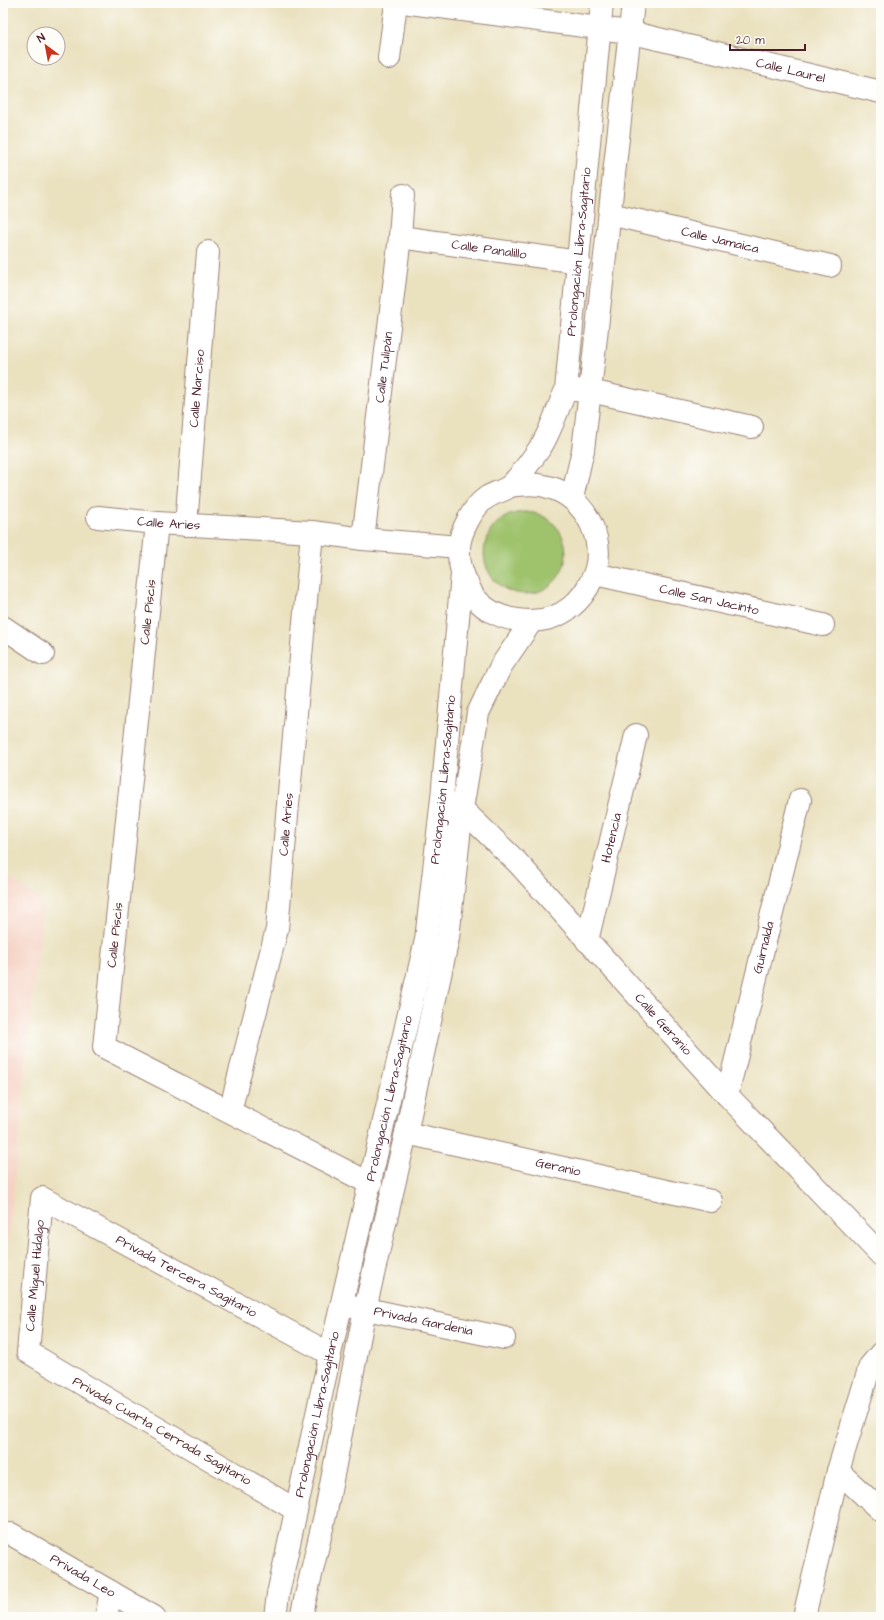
<svg xmlns="http://www.w3.org/2000/svg" width="884" height="1620" font-family="'Architects Daughter',sans-serif">
<style>
.built{fill:#f6d2c4}
.green{fill:#9fc36d;stroke:#74714c}
.lines{fill:none;stroke-linecap:round;stroke-linejoin:round}
.minor-casing{stroke:#9a8075;stroke-width:24}
.minor{stroke:#fff;stroke-width:22}
.labels{text-anchor:middle;dominant-baseline:central;stroke-width:3;stroke-linejoin:round;paint-order:stroke}
.street-label{font-size:13px;fill:#4a1f2b;stroke:#fdfcf7}
</style>
<rect width="100%" height="100%" fill="#fdfcf7"/>
<filter id="ink" filterUnits="userSpaceOnUse"><feTurbulence type="fractalNoise" baseFrequency=".025" numOctaves="2"/><feDisplacementMap in="SourceGraphic" scale="8" xChannelSelector="R" yChannelSelector="G"/><feConvolveMatrix kernelMatrix="1 2 1 2 8 2 1 2 1" color-interpolation-filters="sRGB"/></filter>
<filter id="wash" filterUnits="userSpaceOnUse"><feTurbulence type="fractalNoise" baseFrequency=".012" numOctaves="4" result="noise"/><feDisplacementMap in="SourceGraphic" scale="16" xChannelSelector="R" yChannelSelector="G"/><feGaussianBlur stdDeviation="0.9" result="paint"/><feColorMatrix in="noise" values="0 0 0 0 0 0 0 0 0 0 0 0 0 0 0 0 0 1.4 0 .05"/><feComposite in="paint" operator="in"/></filter>
<g filter="url(#wash)">
<rect width="100%" height="100%" fill="#eae1bf"/>
<path class="built" d="M3,874l40,27 -40,391z"/>
<path class="green" d="M484 553a41 41 0 1 1 82 0a41 41 0 1 1-82 0Z"/>
</g>
<g filter="url(#ink)">
<g class="lines">
<defs>
<g id="minor">
<path id="s1" d="M410,3l219,29 252,60"/>
<path d="M389,58l7,-55"/>
<path id="s2" d="M610,214l220,52"/>
<path id="s3" d="M400,237l179,25"/>
<path d="M575,390l15,1 162,36"/>
<path id="s4" d="M510,486c15,-2 27,-3 42,2 35,11 57,57 40,91 -5,11 -11,20 -21,28 -27,22 -74,17 -96,-9 -3,-3 -5,-9 -7,-13 -6,-11 -10,-25 -9,-38 1,-15 14,-40 27,-49 7,-5 18,-7 24,-12 9,-8 25,-31 32,-41 10,-17 16,-38 24,-55l36,-387"/>
<path d="M572,498l11,-48 7,-59 43,-388"/>
<path id="s5" d="M98,517l59,6 155,9 51,7 96,8"/>
<path d="M157,523l-53,524 267,137"/>
<path id="s6" d="M186,525l22,-273"/>
<path id="s7" d="M363,539l37,-302 3,-42"/>
<path id="s8" d="M595,574l228,51"/>
<path d="M3,627l40,27"/>
<path id="s9" d="M452,804l10,5 55,53 210,233 154,160"/>
<path id="s10" d="M587,941l49,-206"/>
<path id="s11" d="M727,1095l73,-295"/>
<path id="s12" d="M230,1111l47,-182 35,-397"/>
<path id="s13" d="M406,1133l305,68"/>
<path id="s14" d="M352,1306l152,32"/>
<path d="M838,1471l43,40"/>
<path id="s15" d="M296,1510l-268,-158 14,-154 288,156"/>
<path id="s16" d="M11,1534l143,83"/>
<path d="M106,1617l5,-25"/>
<path id="s17" d="M275,1617l3,-23 52,-240 96,-414 16,-142 20,-224"/>
<path d="M301,1617l25,-106 39,-202 41,-176 42,-195 14,-129 16,-96 23,-47 30,-44"/>
<path d="M804,1617l34,-146 32,-105 11,-13"/>
</g>
</defs>
<use href="#minor" class="minor-casing"/>
<use href="#minor" class="minor"/>
</g>
</g>
<g class="labels">
<g class="street-label">
<text stroke="none"><textPath href="#s1" startOffset="387">Calle Laurel</textPath></text>
<text stroke="none"><textPath href="#s2" startOffset="113">Calle Jamaica</textPath></text>
<text stroke="none"><textPath href="#s3" startOffset="90">Calle Panalillo</textPath></text>
<text stroke="none"><textPath href="#s4" startOffset="684">Prolongación Libra-Sagitario</textPath></text>
<text stroke="none"><textPath href="#s7" startOffset="173">Calle Tulipán</textPath></text>
<text stroke="none"><textPath href="#s6" startOffset="137">Calle Narciso</textPath></text>
<text stroke="none"><textPath href="#s5" startOffset="71">Calle Aries</textPath></text>
<text stroke="none"><textPath href="#s8" startOffset="117">Calle San Jacinto</textPath></text>
<text transform="translate(148 612) rotate(-84)">Calle Piscis</text>
<text stroke="none"><textPath href="#s17" startOffset="855">Prolongación Libra-Sagitario</textPath></text>
<text stroke="none"><textPath href="#s12" startOffset="293">Calle Aries</textPath></text>
<text stroke="none"><textPath href="#s10" startOffset="106">Hotencia</textPath></text>
<text transform="translate(115 935) rotate(-84)">Calle Piscis</text>
<text stroke="none"><textPath href="#s11" startOffset="152">Guirnalda</textPath></text>
<text stroke="none"><textPath href="#s9" startOffset="306">Calle Geranio</textPath></text>
<text stroke="none"><textPath href="#s17" startOffset="531">Prolongación Libra-Sagitario</textPath></text>
<text stroke="none"><textPath href="#s13" startOffset="156">Geranio</textPath></text>
<text stroke="none"><textPath href="#s15" startOffset="388">Calle Miguel Hidalgo</textPath></text>
<text stroke="none"><textPath href="#s15" startOffset="630">Privada Tercera Sagitario</textPath></text>
<text stroke="none"><textPath href="#s14" startOffset="73">Privada Gardenia</textPath></text>
<text stroke="none"><textPath href="#s17" startOffset="207">Prolongación Libra-Sagitario</textPath></text>
<text transform="translate(162 1431) rotate(30)">Privada Cuarta Cerrada Sagitario</text>
<text stroke="none"><textPath href="#s16" startOffset="83">Privada Leo</textPath></text>
</g>
</g>
<rect width="884" height="1620" fill="none" stroke="#fdfcf7" stroke-width="16"/>
<g transform="translate(46 46) rotate(328)"><circle r="19" fill="#fdfcf7" stroke="#b5a4a5"/>
<path d="M0-3L7 15L0 10L-7 15Z" fill="#c8321e"/>
<text y="-6" font-size="11" font-weight="bold" text-anchor="middle" fill="#4a1f2b">N</text>
</g>
<path d="M730 44v6h75v-6" fill="none" stroke="#4a1f2b" stroke-width="2"/>
<text x="736" y="44" font-size="12" fill="#4a1f2b" stroke="#fdfcf7" stroke-width="3" paint-order="stroke">20 m</text>
</svg>
